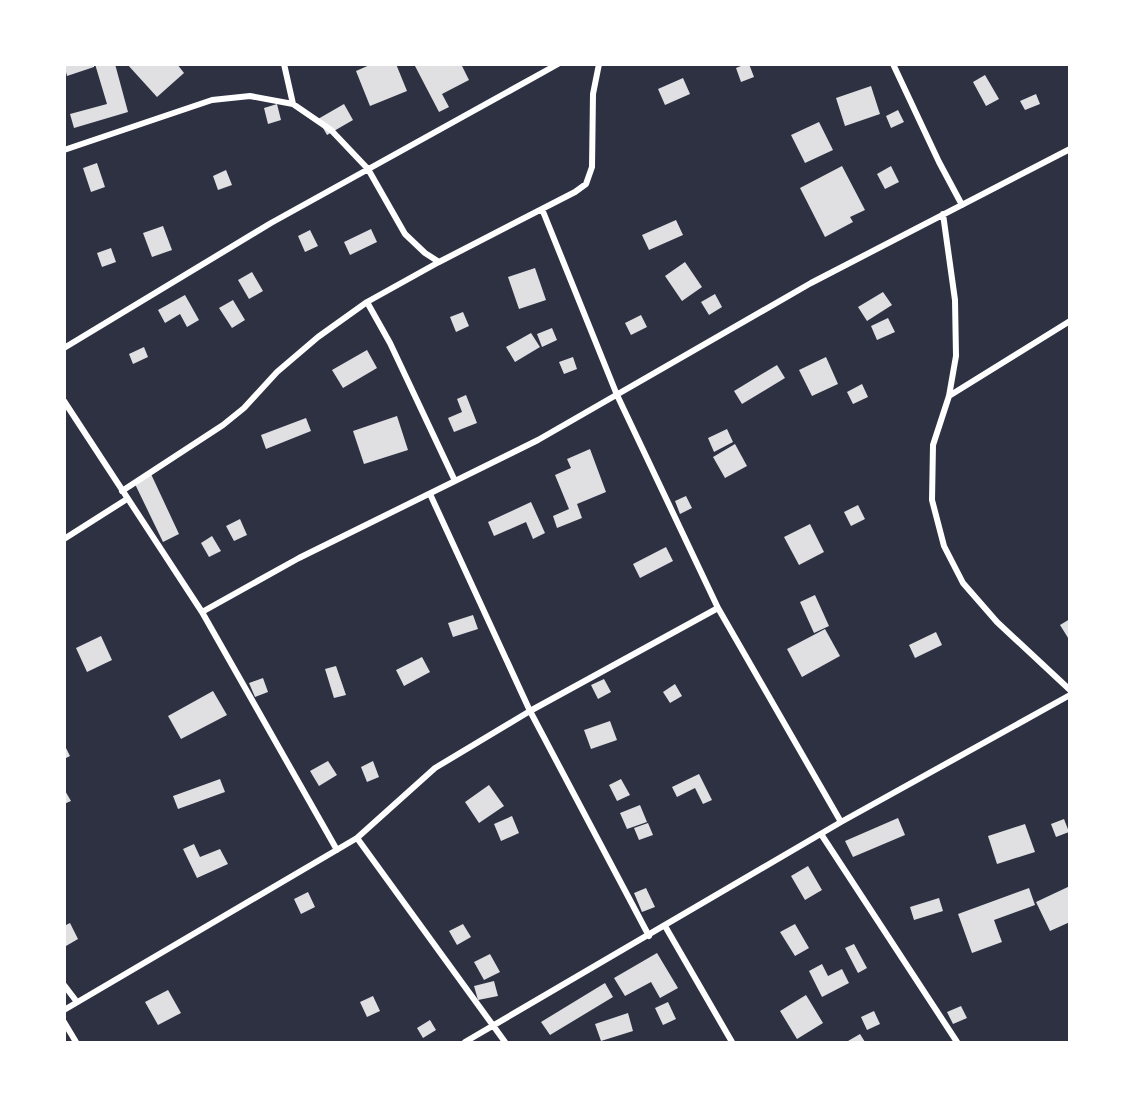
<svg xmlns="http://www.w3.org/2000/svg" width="1134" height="1107" font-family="Ubuntu,sans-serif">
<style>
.building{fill:#e0e0e3}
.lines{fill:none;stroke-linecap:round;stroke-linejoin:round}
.minor{stroke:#fff;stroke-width:6}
</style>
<rect width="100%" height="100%" fill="#2d3142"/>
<path class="building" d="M64,64h30v3l-27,9z
M95,64h20l13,48 -54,16 -4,-14 37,-10z
M127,64h50l7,9 -27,24z
M372,64h24l11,27 -37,15 -14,-35z
M419,64h42l8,16 -27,14 7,13 -10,5 -24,-46z
M746,64h3l5,13 -13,5 -5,-14z
M985,75l14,24 -13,7 -13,-24z
M683,78l7,16 -25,11 -7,-16z
M871,86l9,28 -35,12 -9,-28z
M1036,94l4,10 -15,6 -5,-9z
M277,104l4,16 -13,4 -4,-16z
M344,104l9,16 -26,15 -9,-16z
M898,110l6,12 -13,6 -5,-12z
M819,122l14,28 -28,13 -14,-28z
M97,163l8,24 -14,5 -8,-24z
M842,166l23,44 -15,7 3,5 -28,15 -25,-49z
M891,166l8,16 -14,7 -8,-15z
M226,170l6,15 -14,5 -5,-14z
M676,220l7,15 -34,15 -7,-15z
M163,226l9,24 -20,7 -9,-24z
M371,229l6,13 -27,13 -6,-13z
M310,230l8,16 -13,6 -7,-16z
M111,248l5,14 -14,5 -5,-14z
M685,262l17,25 -20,14 -17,-25z
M535,268l11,32 -27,9 -11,-32z
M252,272l11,19 -14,8 -11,-19z
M883,292l9,13 -25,16 -9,-14z
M715,294l7,13 -13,8 -8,-13z
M185,295l14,25 -12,7 -7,-13 -15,9 -7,-13z
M233,300l12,20 -13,8 -13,-20z
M463,312l6,14 -13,6 -6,-15z
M641,315l6,12 -16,8 -6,-12z
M888,318l7,14 -18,8 -6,-14z
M552,328l5,12 -15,7 -5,-13z
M531,333l9,14 -25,15 -9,-15z
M144,347l4,10 -15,7 -4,-10z
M367,350l10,18 -34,20 -11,-18z
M573,357l4,12 -13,5 -5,-12z
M826,357l12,27 -26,12 -13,-26z
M777,365l8,13 -43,26 -8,-13z
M862,384l6,13 -15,7 -6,-12z
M466,395l11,28 -23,9 -6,-14 14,-6 -5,-13z
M397,416l11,34 -44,14 -11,-33z
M306,418l5,13 -45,18 -5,-14z
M727,429l6,13 -19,10 -6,-14z
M735,444l12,22 -22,12 -12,-21z
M590,449l16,43 -29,12 5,14 -25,10 -4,-12 16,-7 -14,-34 16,-7 -4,-9z
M151,474l28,60 -16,8 -29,-60z
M686,496l6,12 -12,6 -5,-13z
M531,502l14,31 -12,6 -7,-17 -32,14 -6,-14z
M858,505l7,14 -14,7 -7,-14z
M240,519l7,16 -13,6 -8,-15z
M810,524l14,28 -25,13 -15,-28z
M212,536l9,15 -12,6 -8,-14z
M666,547l7,14 -33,17 -7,-14z
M815,595l14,31 -15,7 -14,-31z
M473,615l5,14 -25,8 -5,-14z
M1070,619v22l-10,-16z
M825,629l15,27 -38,21 -15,-28z
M936,632l6,13 -27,13 -6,-13z
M101,636l11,24 -25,12 -11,-24z
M422,657l8,15 -26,14 -8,-16z
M336,666l10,29 -12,3 -9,-29z
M263,678l5,14 -13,5 -6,-14z
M604,679l7,13 -13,7 -7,-14z
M675,684l7,12 -12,7 -7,-11z
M213,691l14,24 -46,24 -13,-23z
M610,721l7,19 -26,9 -7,-19z
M64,744l6,12 -6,3z
M328,761l9,14 -18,11 -9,-15z
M373,761l6,16 -12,5 -6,-15z
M699,774l13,26 -9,4 -8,-16 -18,9 -5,-10z
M220,779l5,13 -47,17 -5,-13z
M621,779l9,16 -13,6 -8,-16z
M489,785l15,21 -25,17 -14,-21z
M64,789l7,12 -7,3z
M640,805l7,17 -20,7 -7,-16z
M512,816l7,17 -18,8 -7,-17z
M898,818l7,17 -52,22 -8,-16z
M1064,819l5,13 -13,5 -5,-13z
M648,823l5,12 -14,5 -5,-12z
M1025,824l10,28 -38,12 -9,-28z
M194,844l6,13 20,-8 8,15 -31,14 -14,-29z
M808,866l14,24 -17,10 -14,-24z
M1070,886v36l-20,9 -14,-29z
M646,888l9,19 -13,5 -8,-19z
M1029,888l6,17 -41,15 8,22 -30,11 -14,-39z
M308,892l7,15 -14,7 -7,-15z
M939,898l4,13 -29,9 -4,-13z
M70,923l8,16 -12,7 -2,-20z
M463,924l8,13 -14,8 -8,-14z
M795,924l14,24 -14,8 -15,-24z
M854,944l13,24 -9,5 -13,-25z
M657,953l21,35 -18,10 -9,-16 -26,14 -11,-18z
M490,954l10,18 -16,8 -10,-18z
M822,964l6,12 14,-7 7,14 -27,14 -13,-26z
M494,981l4,15 -20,4 -4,-14z
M605,983l8,14 -63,38 -9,-13z
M168,990l13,23 -23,12 -13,-23z
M806,995l17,28 -26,16 -17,-28z
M373,996l7,15 -13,6 -7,-15z
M668,1002l8,17 -13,6 -8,-17z
M961,1006l6,12 -14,6 -6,-12z
M874,1011l6,13 -13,6 -6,-13z
M628,1013l5,18 -32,10 -6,-17z
M430,1020l6,10 -13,8 -6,-10z
M860,1034l5,8h-16l-1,-1z"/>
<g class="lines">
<path class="minor" d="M284,64l9,40
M893,64l46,98 23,43
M64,150l148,-50 38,-4 43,8 38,26 37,39 37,65 20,19 14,9
M542,209l75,186 101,213 123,214
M943,214l12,86 1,56 -7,40 -16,49 -1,55 12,46 19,37 34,39 73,68
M367,302l23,41 65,138
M64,348l207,-125 287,-159
M949,396l121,-75
M64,401l138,211 135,238
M122,491l101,-66 21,-17 33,-36 41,-35 49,-35 72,-40 136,-70 11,-8 6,-17 1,-73 6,-30
M430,494l100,217 119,225
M64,539l63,-40
M202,612l97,-54 239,-118 273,-157 259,-134
M821,834l136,208
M357,838l148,204
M665,926l67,116
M64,985l13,17
M64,1010l293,-172 78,-70 95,-57 188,-103
M64,1022l12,20
M465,1042l376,-220 229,-127"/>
</g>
<rect width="1134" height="1107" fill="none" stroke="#ffffff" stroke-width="132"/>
</svg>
